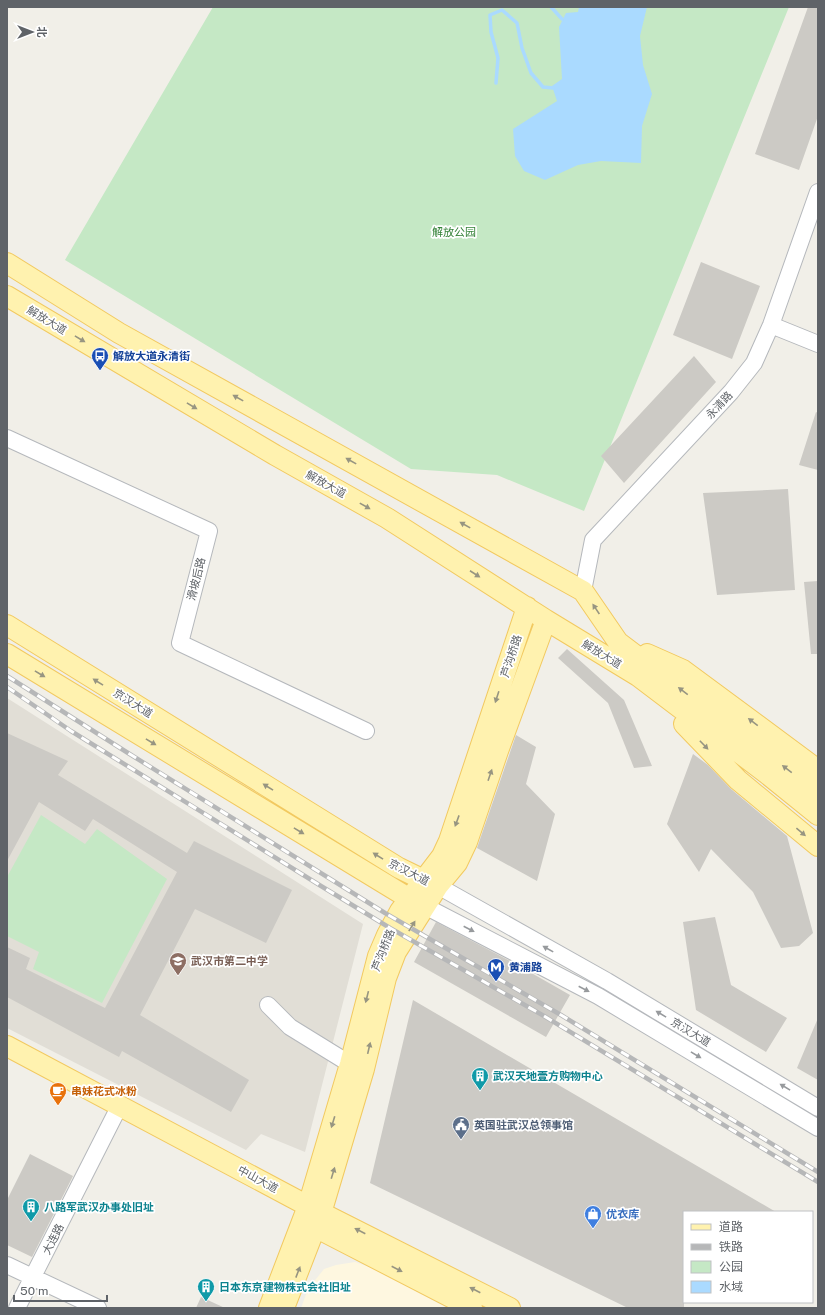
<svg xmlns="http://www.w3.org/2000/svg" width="825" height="1315" font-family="'Public Sans','Noto Sans SC',sans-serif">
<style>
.commercial{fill:#fef7e0}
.education{fill:#e1ded6}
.green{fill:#c5e8c5}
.water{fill:#aadaff}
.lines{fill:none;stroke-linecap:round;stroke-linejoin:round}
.stream{stroke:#aadaff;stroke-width:3.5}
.building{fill:#cccac5}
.minor-casing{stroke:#b5b8bc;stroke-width:18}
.major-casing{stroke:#f2c960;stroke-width:22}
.minor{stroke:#fff;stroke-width:16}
.major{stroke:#fff2af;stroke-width:20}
.rail-casing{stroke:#b6b7b8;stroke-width:4.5}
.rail{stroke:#fff;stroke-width:3;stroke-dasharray:9;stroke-linecap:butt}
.oneway{fill:#979581}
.oneway2{fill:#979a9d}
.labels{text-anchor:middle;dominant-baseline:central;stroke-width:3.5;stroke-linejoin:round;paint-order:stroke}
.park-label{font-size:11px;fill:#348238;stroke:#fff}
.street-label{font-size:11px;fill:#5f6368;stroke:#fff}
.transit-label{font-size:11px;font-weight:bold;fill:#164399;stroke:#fff;text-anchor:start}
.education-label{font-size:11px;font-weight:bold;fill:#785e54;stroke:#fff;text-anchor:start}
.culture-label{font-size:11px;font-weight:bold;fill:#0d838f;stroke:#fff;text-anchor:start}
.food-label{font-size:11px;font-weight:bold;fill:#c56008;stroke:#fff;text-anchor:start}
.service-label{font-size:11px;font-weight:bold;fill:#4e5e75;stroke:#fff;text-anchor:start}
.shop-label{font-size:11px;font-weight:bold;fill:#366cbe;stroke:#fff;text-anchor:start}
</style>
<rect width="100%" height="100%" fill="#f1efe8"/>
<path class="commercial" d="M355,1262l20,7 72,39h-146l7,-19 16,-20 12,-4z"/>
<path class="education" d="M7,698l356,226 -58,228 -44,-18 -15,16 -239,-122z"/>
<path class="green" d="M213,7h576l-205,504 -87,-36 -86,-6 -346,-209z
M41,815l44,29 12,-15 70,50 -65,124 -69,-34 6,-17 -32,-16v-59z"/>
<path class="water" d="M579,7h68l-7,29 3,29 9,29 -10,32 -1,37 -40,-2 -23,4 -33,15 -21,-9 -9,-15 -2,-27 44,-28 -5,-15 10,-7 -3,-52 7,-14 12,-1z"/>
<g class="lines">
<path class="stream" d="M551,7l11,12
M496,83l2,-25 -7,-26 -1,-17 12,-5 15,13 5,25 9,25 12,14 10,1"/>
</g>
<path class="building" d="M808,7h10v109l-19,54 -44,-16z
M701,262l59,24 -28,73 -59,-24z
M694,356l22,26 -92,101 -23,-27z
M816,412l2,1v57l-19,-5z
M788,489l7,101 -78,5 -14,-102z
M818,581v73h-7l-7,-72z
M567,649l57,51 28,66 -18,2 -26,-65 -50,-45z
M7,733l61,28 -10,14 129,78 7,-12 98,49 -26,53 -71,-34 -55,106 109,65 -18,32 -109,-61 -3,6 -112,-60v-50l23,11 -4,11 79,39 72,-136 -84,-53 -8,12 -46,-29 -32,59z
M516,735l20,12 -10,37 29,30 -18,67 -60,-33z
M693,754l15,11 23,24 56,47 26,97 -14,13 -18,2 -28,-56 -42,-43 -12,23 -32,-48z
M715,917l16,68 56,33 -21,34 -70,-42 -13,-88z
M436,922l78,41 56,32 -24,42 -132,-75z
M413,1000l363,212h-92v96h-56l-258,-125z
M818,1018v62l-21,-12z
M30,1154l43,22 -41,81 -25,-12v-45z
M201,1297l24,11h-29z"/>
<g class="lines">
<defs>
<path id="minor" d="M771,325l47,19
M7,438l202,93 -29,112 186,88
M583,591l10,-51 138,-148 23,-29 17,-38 47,-133
M438,886l169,95 211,127
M415,901l183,95 220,132
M268,1005l22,22 60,37
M7,1265l91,43
M17,1308l103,-203"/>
<path id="major" d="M7,263l112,70 464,258 35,51 200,151
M7,296l268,159 112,63 159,102 92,56 128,97 52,42
M7,625l392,243 37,18
M7,654l403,245
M647,654l36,16 135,100
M684,724l54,56 80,66
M7,1046l301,160 202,102
M307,1217l8,10 157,81
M269,1308l39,-102 42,-142 28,-108 9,-21 13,-24 42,-55 7,-15 78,-234
M284,1308l38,-98 42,-141 22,-91 10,-26 42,-66 19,-23 10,-21 31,-91 48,-131"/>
</defs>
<use href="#minor" class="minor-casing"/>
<use href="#major" class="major-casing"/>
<use href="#minor" class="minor"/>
<use href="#major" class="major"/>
<defs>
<path id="rail" d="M7,676l121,77 257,160 176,102 257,157
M7,687l64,44 250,155 69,42 154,88 274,166"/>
</defs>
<use href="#rail" class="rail-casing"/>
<use href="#rail" class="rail"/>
</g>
<defs><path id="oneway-solid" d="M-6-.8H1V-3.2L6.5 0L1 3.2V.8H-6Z"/></defs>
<g class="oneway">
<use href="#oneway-solid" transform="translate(80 339) rotate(31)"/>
<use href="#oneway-solid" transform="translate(238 398) rotate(-151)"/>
<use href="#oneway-solid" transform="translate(192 406) rotate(31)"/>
<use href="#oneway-solid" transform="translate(351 461) rotate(-151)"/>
<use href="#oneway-solid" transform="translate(365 506) rotate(29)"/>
<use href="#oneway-solid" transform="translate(465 525) rotate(-151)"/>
<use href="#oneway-solid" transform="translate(475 574) rotate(33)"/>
<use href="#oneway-solid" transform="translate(596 609) rotate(-124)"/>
<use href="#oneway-solid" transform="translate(40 674) rotate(31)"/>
<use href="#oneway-solid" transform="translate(98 682) rotate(-148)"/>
<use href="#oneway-solid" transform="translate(683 691) rotate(-143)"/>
<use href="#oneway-solid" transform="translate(497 697) rotate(108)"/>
<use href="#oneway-solid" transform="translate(753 722) rotate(-143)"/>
<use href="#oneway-solid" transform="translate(151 742) rotate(31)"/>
<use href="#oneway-solid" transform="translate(704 745) rotate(46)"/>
<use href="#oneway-solid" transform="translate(787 769) rotate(-143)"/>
<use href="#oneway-solid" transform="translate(490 775) rotate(-71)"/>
<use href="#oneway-solid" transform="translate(268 787) rotate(-148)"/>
<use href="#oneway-solid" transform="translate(457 821) rotate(110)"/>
<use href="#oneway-solid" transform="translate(299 831) rotate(31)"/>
<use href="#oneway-solid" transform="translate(801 832) rotate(40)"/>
<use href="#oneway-solid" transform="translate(378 856) rotate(-148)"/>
<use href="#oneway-solid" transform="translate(412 926) rotate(-58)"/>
<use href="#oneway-solid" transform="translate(367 997) rotate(104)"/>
<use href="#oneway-solid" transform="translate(369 1048) rotate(-77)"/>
<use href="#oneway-solid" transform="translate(333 1122) rotate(107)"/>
<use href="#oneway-solid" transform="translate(333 1173) rotate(-73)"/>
<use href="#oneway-solid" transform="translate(360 1231) rotate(-153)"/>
<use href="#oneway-solid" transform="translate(397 1269) rotate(27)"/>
<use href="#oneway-solid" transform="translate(298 1272) rotate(-69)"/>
<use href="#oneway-solid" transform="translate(475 1290) rotate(-153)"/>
</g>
<g class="oneway2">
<use href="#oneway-solid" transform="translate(469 929) rotate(27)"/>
<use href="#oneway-solid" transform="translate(548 949) rotate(-151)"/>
<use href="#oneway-solid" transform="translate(584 989) rotate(27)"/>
<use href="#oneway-solid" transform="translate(661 1014) rotate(-149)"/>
<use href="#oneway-solid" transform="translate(696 1055) rotate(31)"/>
<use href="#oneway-solid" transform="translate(785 1087) rotate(-149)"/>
</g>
<defs>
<symbol id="bus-pin" viewBox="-11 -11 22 30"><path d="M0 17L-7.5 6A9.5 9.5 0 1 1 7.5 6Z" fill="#1a4fb4" stroke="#fff"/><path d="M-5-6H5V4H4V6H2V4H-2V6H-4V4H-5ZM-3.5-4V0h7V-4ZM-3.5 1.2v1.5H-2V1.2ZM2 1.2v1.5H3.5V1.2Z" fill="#fff"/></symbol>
<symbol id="school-pin" viewBox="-11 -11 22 30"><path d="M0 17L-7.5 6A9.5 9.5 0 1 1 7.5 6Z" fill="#8d6e63" stroke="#fff"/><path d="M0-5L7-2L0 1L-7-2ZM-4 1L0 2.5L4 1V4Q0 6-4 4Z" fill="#fff"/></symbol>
<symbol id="metro-pin" viewBox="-11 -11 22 30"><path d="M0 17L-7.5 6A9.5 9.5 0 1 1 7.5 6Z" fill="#1a4fb4" stroke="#fff"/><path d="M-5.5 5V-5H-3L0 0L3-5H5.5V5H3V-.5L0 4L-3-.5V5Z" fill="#fff"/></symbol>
<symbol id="building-pin" viewBox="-11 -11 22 30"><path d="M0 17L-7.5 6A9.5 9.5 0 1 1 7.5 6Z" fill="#0f9aa8" stroke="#fff"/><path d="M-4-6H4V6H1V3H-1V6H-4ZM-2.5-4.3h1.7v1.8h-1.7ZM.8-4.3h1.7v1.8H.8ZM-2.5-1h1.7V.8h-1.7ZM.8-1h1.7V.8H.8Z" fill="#fff"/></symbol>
<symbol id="cafe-pin" viewBox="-11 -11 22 30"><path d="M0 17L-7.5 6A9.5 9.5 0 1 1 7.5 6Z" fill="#e8710a" stroke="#fff"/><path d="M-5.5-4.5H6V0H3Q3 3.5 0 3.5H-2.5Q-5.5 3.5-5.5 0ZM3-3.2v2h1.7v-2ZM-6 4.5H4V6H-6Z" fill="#fff"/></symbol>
<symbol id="civic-pin" viewBox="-11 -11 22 30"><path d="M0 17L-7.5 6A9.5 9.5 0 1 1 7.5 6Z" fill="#5c6f8a" stroke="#fff"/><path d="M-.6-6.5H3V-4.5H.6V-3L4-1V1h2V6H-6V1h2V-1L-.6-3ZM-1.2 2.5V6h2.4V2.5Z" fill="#fff"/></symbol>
<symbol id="shop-pin" viewBox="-11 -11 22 30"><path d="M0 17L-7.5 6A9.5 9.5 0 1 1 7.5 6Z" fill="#3f7fe0" stroke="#fff"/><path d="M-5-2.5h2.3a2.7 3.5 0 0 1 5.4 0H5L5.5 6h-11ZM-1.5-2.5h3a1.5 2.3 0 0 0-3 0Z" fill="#fff"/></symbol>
</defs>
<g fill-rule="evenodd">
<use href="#bus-pin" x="90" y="346" width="20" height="27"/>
<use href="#school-pin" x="168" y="951" width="20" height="27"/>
<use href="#metro-pin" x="486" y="957" width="20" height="27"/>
<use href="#building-pin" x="470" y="1066" width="20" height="27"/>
<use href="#cafe-pin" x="48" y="1081" width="20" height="27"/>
<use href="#civic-pin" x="451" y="1115" width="20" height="27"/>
<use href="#building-pin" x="21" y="1197" width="20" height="27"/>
<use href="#shop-pin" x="583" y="1204" width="20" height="27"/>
<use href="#building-pin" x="196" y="1277" width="20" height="27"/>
</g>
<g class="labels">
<g class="park-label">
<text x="454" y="232">解放公园</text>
</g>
<g class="street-label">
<text transform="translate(47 320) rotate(31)">解放大道</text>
<text transform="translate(719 405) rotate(-47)">永清路</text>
<text transform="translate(326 484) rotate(29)">解放大道</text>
<text transform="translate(196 579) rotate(-76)">滑坡后路</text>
<text transform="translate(602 654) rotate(31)">解放大道</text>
<text transform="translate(511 656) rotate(-72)">芦沟桥路</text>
<text transform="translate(133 703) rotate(32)">京汉大道</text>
<text transform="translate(409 872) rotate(27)">京汉大道</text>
<text transform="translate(383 950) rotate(-69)">芦沟桥路</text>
<text transform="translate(691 1032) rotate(31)">京汉大道</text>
<text transform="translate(258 1179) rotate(28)">中山大道</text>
<text transform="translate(53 1239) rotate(-63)">大连路</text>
</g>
<g class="transit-label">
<text x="113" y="356">解放大道永清街</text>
<text x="509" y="967">黄浦路</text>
</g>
<g class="education-label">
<text x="191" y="961">武汉市第二中学</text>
</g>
<g class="culture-label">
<text x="493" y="1076">武汉天地壹方购物中心</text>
<text x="44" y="1207">八路军武汉办事处旧址</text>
<text x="219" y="1287">日本东京建物株式会社旧址</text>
</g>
<g class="food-label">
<text x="71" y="1091">串妹花式冰粉</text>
</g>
<g class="service-label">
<text x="474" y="1125">英国驻武汉总领事馆</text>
</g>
<g class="shop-label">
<text x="606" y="1214">优衣库</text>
</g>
</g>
<rect width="825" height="1315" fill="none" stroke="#5f6368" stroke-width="16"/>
<rect x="683" y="1211" width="130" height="92" fill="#ffffff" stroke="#bfc1c3"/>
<rect x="691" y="1224" width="20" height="6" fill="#fff2af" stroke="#bfc1c3"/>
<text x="719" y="1231" font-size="12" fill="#5f6368">道路</text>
<rect x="691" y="1244" width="20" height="6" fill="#b6b7b8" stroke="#bfc1c3"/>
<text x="719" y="1251" font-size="12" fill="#5f6368">铁路</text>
<rect x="691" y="1261" width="20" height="12" fill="#c5e8c5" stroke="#bfc1c3"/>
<text x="719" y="1271" font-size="12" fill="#5f6368">公园</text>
<rect x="691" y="1281" width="20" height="12" fill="#aadaff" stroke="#bfc1c3"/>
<text x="719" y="1291" font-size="12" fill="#5f6368">水域</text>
<g transform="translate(32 32) rotate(90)" stroke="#ffffff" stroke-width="3" paint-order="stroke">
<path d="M0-3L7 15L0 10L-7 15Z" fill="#5f6368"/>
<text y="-6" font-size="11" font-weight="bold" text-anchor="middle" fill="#5f6368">北</text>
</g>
<path d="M14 1295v6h93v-6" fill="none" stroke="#5f6368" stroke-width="2"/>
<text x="20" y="1295" font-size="12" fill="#5f6368" stroke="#ffffff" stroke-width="3" paint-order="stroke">50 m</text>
</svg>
